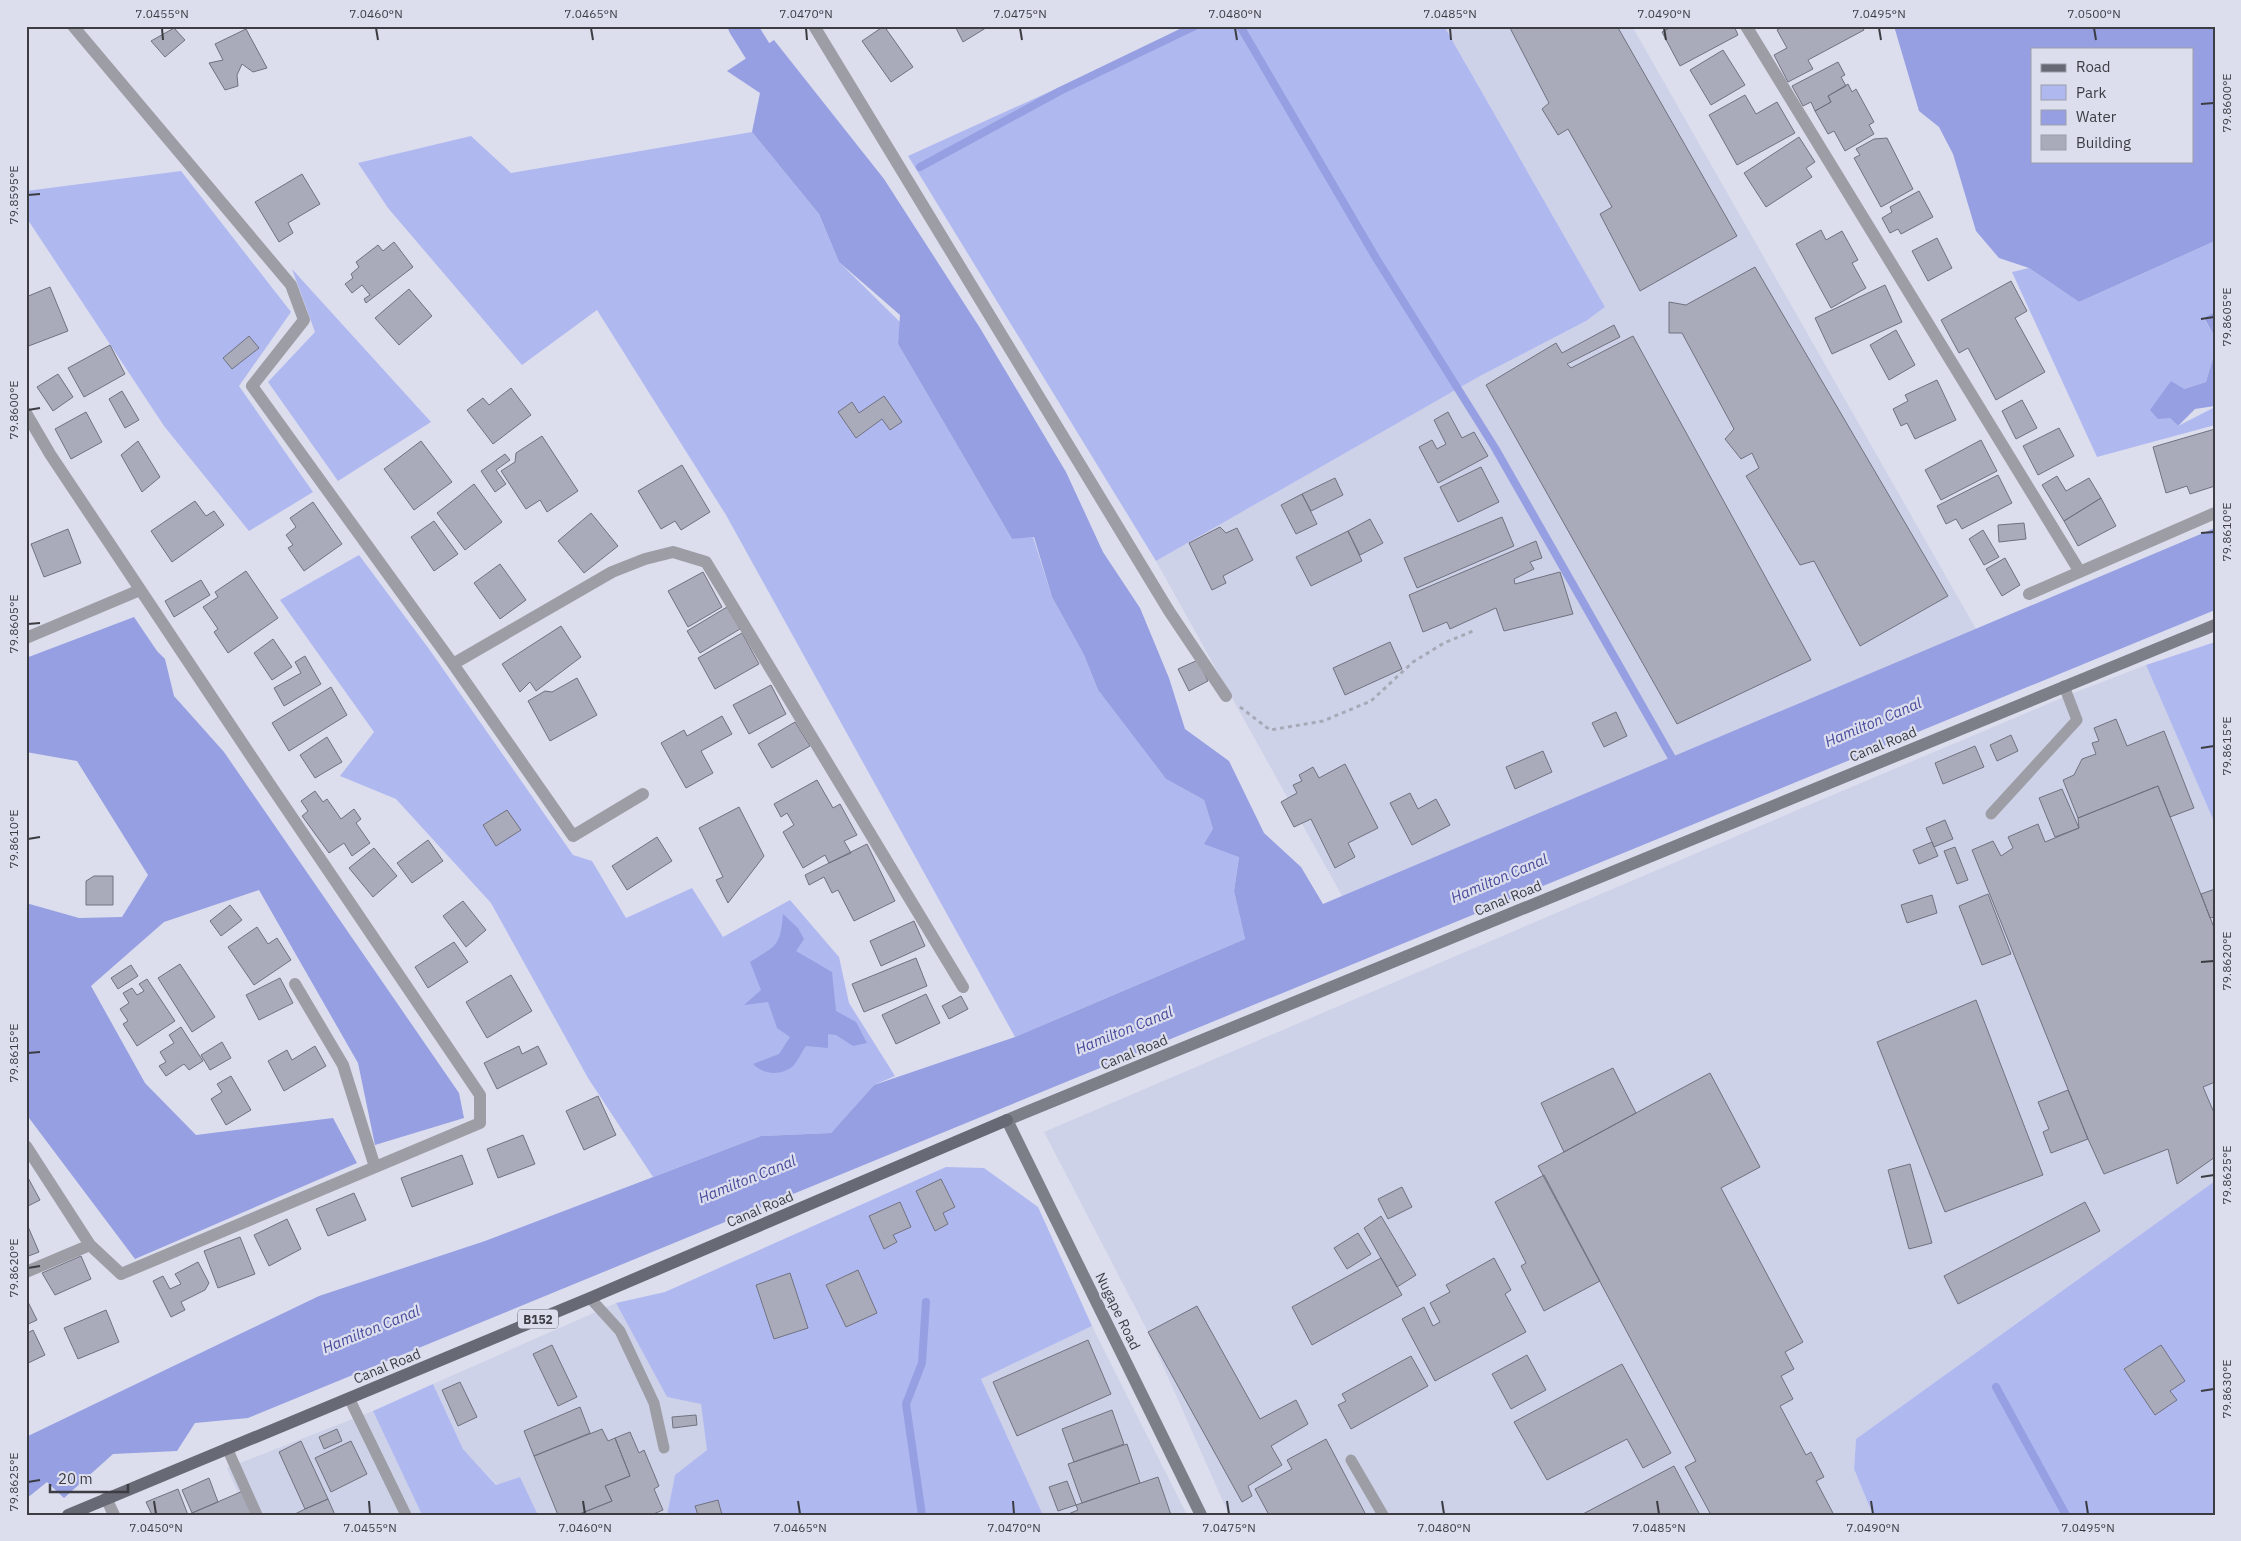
<svg xmlns="http://www.w3.org/2000/svg" width="2241" height="1541" font-family="'IBM Plex Sans',sans-serif">
<style>
.built{fill:#ced2e8}
.green{fill:#b0b8f0}
.water{fill:#969fe2;fill-rule:evenodd}
.lines{fill:none;stroke-linecap:round;stroke-linejoin:round}
.stream{stroke:#969fe2;stroke-width:8}
.canal{stroke:#969fe2;stroke-width:28}
.building{fill:#a9abba;stroke:#707280}
.path{stroke:#a7a9b6;stroke-width:3;stroke-dasharray:4 4;stroke-linecap:butt}
.service{stroke:#9d9ea5;stroke-width:11}
.minor{stroke:#9d9ea5;stroke-width:12}
.secondary{stroke:#7d7f88;stroke-width:12}
.primary{stroke:#676974;stroke-width:12}
.ticks{fill:none;stroke:#3b3d43;stroke-width:2}
.labels{text-anchor:middle;dominant-baseline:central;stroke-width:4.5;stroke-linejoin:round;paint-order:stroke}
.shield{fill:#dcdeee;stroke:#6b6d76;stroke-width:1}
.shield-label{font-size:12px;font-weight:bold;fill:#3b3d43}
.street-label{font-size:14px;fill:#3b3d43;stroke:#dcdeee}
.water-label{font-size:15px;font-style:italic;fill:#474a9a;stroke:#dcdeee}
.neatline{fill:none;stroke:#3b3d43;stroke-width:2}
.ticks-label{font-size:12px;text-anchor:middle;fill:#3b3d43}
</style>
<rect width="100%" height="100%" fill="#dcdeee"/>
<path class="built" d="M1444,26h188l344,603 -634,267 -186,-335 324,-185 106,-55 19,-14z
M2146,665l69,159v357l-359,258 -2,30 19,46h-644l-81,-183 -104,-200 765,-327 262,-111z
M616,1303l51,94 34,6 7,47 -33,25 -8,40h-129l-18,-38 -23,8 -34,-36 -30,-65z
M1092,1326l95,189h-144l-62,-136z
M373,1411l49,104h-174l-21,-47z"/>
<path class="green" d="M1194,26h250l161,281 -19,14 -106,55 -324,185 -248,-405z
M752,132l67,82 20,48 61,60 -2,22 114,195 21,-2 19,60 32,58 14,35 68,89 38,21 9,29 26,27 -5,35 11,48 -230,98 -289,-522 -129,-205 -75,55 -134,-157 -30,-45 113,-27 40,37z
M181,171l110,141 -52,74 74,106 -64,39 -85,-105 -138,-209v-26z
M2215,241v71l-11,7 11,18v14l-9,31 -22,7 -14,29 8,8 37,-19v18l-118,32 -85,-185 17,-4 50,34z
M292,269l139,153 -93,59 -70,-99 47,-50z
M359,555l70,94 144,206 19,6 34,57 66,-30 31,49 67,-37 49,57 10,46 46,73 -21,9 -43,48 -70,3 -108,41 -65,-99 -97,-175 -95,-104 -56,-23 34,-44 -94,-132z
M2215,642v182l-69,-159z
M946,1167l38,1 54,39 54,119 -111,53 62,136h-376l8,-40 32,-25 -6,-46 -34,-7 -51,-94 49,-11z
M2215,1181v334h-342l-19,-46 2,-30z
M433,1384l30,65 33,36 24,-8 18,38h-116l-49,-104z"/>
<path class="water" d="M1894,26h321v215l-136,61 -50,-34 -30,-10 -23,-27 -23,-77 -14,-27 -20,-16zM2032,49h160v112h-160z
M774,40l110,139 96,149 86,144 37,80 37,56 29,70 16,51 44,32 35,72 37,34 22,37 892,-376v82l-1967,808 -53,5 -18,28 -64,3 -49,44 -17,-16 -21,17v-62l293,-141 166,-55 276,-105 70,-3 43,-48 141,-48 230,-98 -11,-48 5,-34 -35,-13 9,-15 -9,-29 -38,-21 -68,-89 -14,-35 -32,-58 -18,-60 -22,2 -114,-195 2,-29 -61,-53 -20,-48 -67,-82 8,-39 -33,-22z
M2215,312v25l-11,-19z
M2215,351v55l-20,3 -17,17 -8,-8 -12,1 -8,-9 21,-29 13,8 22,-7z
M134,617l23,34 8,8 9,37 50,56 235,341 5,25 -89,27 -17,-82 -99,-173 -95,32 -73,64 54,97 51,52 137,-17 24,45 -222,96 -109,-145v-211l53,15 43,-1 26,-42 -71,-114 -51,-9v-94z
M783,914l15,14 6,11 -8,12 36,21 4,39 20,11 11,21 -14,3 -17,-11 -8,-1v14l-22,-2c-4,5 -8,15 -13,20 -12,10 -29,9 -40,-2l26,-10 11,-17 -13,-9 -9,-26 -24,3 17,-15 -11,-28c27,-17 30,-15 33,-48z"/>
<g class="lines">
<path class="stream" d="M1240,26l136,232 119,190 181,317
M920,167l140,-76 135,-65
M1996,1387l70,128
M922,1515l-16,-111 16,-41 4,-61"/>
<path class="canal" d="M742,26l35,56"/>
</g>
<path class="building" d="M884,26l29,41 -22,15 -29,-41z
M955,26h34l-26,16z
M1509,26h108l120,210 -97,55 -40,-77 12,-7 -44,-78 -10,6 -16,-26 7,-6z
M1673,26h61l4,9 -58,31 -18,-34z
M1784,26h17l1,3 6,-3h54l2,4 -56,30 5,9 -25,13 -14,-27 13,-7 -10,-18z
M174,28l11,12 -20,17 -14,-16z
M246,29l21,39 -14,4 -11,-8 -5,11 1,11 -13,4 -16,-27 14,-3 -8,-16z
M1723,50l22,35 -34,20 -21,-35z
M1838,62l7,13 -4,2 5,9 -18,10 3,6 -16,9 -4,-9 -8,4 -11,-20z
M1848,84l4,8 4,-3 18,33 -5,3 5,9 -29,17 -11,-20 -6,3 -13,-23 16,-9 -3,-6z
M1745,95l11,19 21,-12 18,31 -58,32 -28,-50z
M1799,137l16,25 -9,6 6,9 -46,30 -22,-34z
M1887,138l26,51 -32,18 -27,-49 6,-3 -4,-6 18,-10z
M302,174l18,30 -32,19 5,10 -14,9 -24,-40z
M1919,191l14,26 -32,17 -3,-5 -8,4 -8,-15 10,-6 -2,-5z
M1821,230l5,10 16,-9 16,29 -6,3 14,25 -35,20 -35,-64z
M1937,238l15,30 -24,13 -16,-30z
M394,242l19,25 -47,36 -2,-4 6,-4 -8,-10 -10,8 -7,-9 8,-6 -2,-4 8,-7 -3,-5 22,-17 5,6z
M1755,267l193,329 -88,50 -46,-85 -14,4 -54,-89 13,-8 -7,-15 -11,6 -16,-20 9,-10 -52,-96h-13v-31l17,3z
M2011,281l16,30 -12,7 30,54 -49,28 -28,-52 -9,5 -18,-33z
M1885,285l17,37 -70,32 -17,-36z
M50,287l18,44 -42,16v-50z
M409,289l23,27 -33,29 -24,-27z
M1614,325l6,12 -53,27 4,4 62,-32 178,324 -134,64 -191,-339 70,-42 6,10z
M1896,330l19,35 -26,15 -19,-35z
M249,336l10,12 -27,21 -9,-11z
M110,345l15,29 -41,23 -16,-29z
M58,374l15,23 -20,14 -16,-24z
M1937,380l19,40 -41,19 -8,-16 -6,3 -8,-17 15,-8 -3,-6z
M511,388l20,27 -38,29 -26,-34 16,-12 6,7z
M122,391l17,29 -14,8 -16,-29z
M884,396l18,26 -12,8 -8,-11 -26,19 -18,-26 14,-10 7,11z
M2022,400l15,28 -21,11 -14,-28z
M86,412l16,30 -31,17 -16,-30z
M1448,412l14,26 12,-6 14,24 -50,27 -19,-36 13,-7 5,9 9,-5 -12,-24z
M2059,428l15,28 -36,19 -15,-29z
M2215,429v57l-25,8 -3,-8 -21,7 -13,-46z
M542,436l36,55 -31,21 -7,-12 -14,9 -25,-38 14,-9 1,-9z
M1981,440l16,31 -56,29 -16,-30z
M138,441l22,36 -18,15 -21,-37z
M421,441l31,41 -38,28 -30,-41z
M505,454l5,6 -14,10 10,14 -11,8 -14,-21z
M682,465l28,47 -29,18 -6,-9 -14,8 -23,-38z
M1481,467l18,35 -41,20 -18,-35z
M1998,475l14,28 -50,26 -6,-10 -10,5 -9,-18z
M2057,476l9,15 23,-13 12,20 -37,23 -22,-36z
M1335,478l8,17 -32,16 -9,-17z
M474,484l28,38 -37,28 -28,-37z
M1302,494l15,30 -21,10 -15,-29z
M2101,498l15,28 -38,20 -14,-25z
M195,501l11,15 8,-5 10,14 -52,37 -21,-31z
M313,502l29,42 -38,27 -16,-23 5,-3 -7,-10 10,-8 -6,-9z
M591,513l27,33 -34,27 -26,-32z
M1502,517l12,29 -97,42 -13,-30z
M1370,519l13,24 -23,12 -12,-24z
M434,521l24,33 -24,17 -23,-34z
M2024,523l2,16 -27,3 -1,-17z
M1220,527l6,6 11,-5 16,32 -30,16 3,7 -14,7 -23,-47z
M68,529l13,34 -37,14 -13,-33z
M1983,530l16,27 -15,8 -15,-26z
M1348,531l14,30 -51,25 -15,-29z
M1536,541l6,17 -12,4 4,7 -20,10 1,5 45,-12 13,42 -69,17 -8,-23 -46,21 -3,-7 -24,10 -14,-37z
M2005,558l15,27 -18,11 -16,-27z
M500,564l26,36 -26,19 -26,-36z
M246,571l32,47 -50,35 -14,-21 4,-3 -15,-22 15,-10 -3,-5z
M703,572l19,35 -34,20 -20,-36z
M201,580l9,15 -36,22 -9,-16z
M727,607l13,22 -40,24 -13,-22z
M561,626l20,31 -45,34 -6,-9 -10,10 -18,-28z
M742,633l17,31 -44,25 -17,-31z
M273,639l19,28 -20,13 -18,-27z
M1390,642l12,27 -57,26 -12,-27z
M305,656l16,28 -37,22 -10,-18 27,-15 -6,-11z
M1198,660l10,21 -19,10 -11,-22z
M577,678l20,37 -47,26 -22,-40 17,-10 7,1z
M771,685l15,29 -37,20 -16,-29z
M331,687l16,28 -58,36 -17,-28z
M1616,712l11,24 -23,11 -12,-24z
M722,716l10,18 -31,17 12,22 -27,15 -25,-45 23,-13 3,6z
M2116,719l11,27 37,-15 30,77 -24,9 -12,-31 -80,32 -15,-38 11,-5 8,-16 14,-5 -4,-11 7,-2 -5,-13z
M795,722l15,24 -38,22 -14,-24z
M2011,735l7,16 -21,10 -7,-16z
M327,737l15,25 -27,16 -15,-23z
M1975,746l9,21 -41,17 -8,-21z
M1543,751l9,21 -37,17 -9,-22z
M1345,764l33,64 -30,15 7,14 -20,11 -24,-49 -17,8 -13,-25 16,-9 -4,-8 9,-4 -3,-6 14,-8 6,11z
M817,780l16,28 7,-4 17,31 -13,6 7,12 -22,10 -4,-8 -22,13 -20,-36 11,-7 -7,-12 -6,4 -7,-13z
M2158,786l57,144v152l-12,5 12,28v42l-38,27 -9,-35 -64,25 -16,-35 -116,-289 21,-9 8,15 12,-8 -5,-11 30,-13 7,18 34,-14 -1,-10z
M2062,789l17,39 -24,9 -16,-39z
M315,791l8,11 4,-3 14,20 13,-10 7,10 -5,4 14,20 -18,13 -8,-13 -15,10 -27,-37 6,-5 -7,-10z
M1410,793l8,16 18,-10 14,26 -38,20 -22,-42z
M739,807l25,49 -36,47 -12,-23 7,-3 -24,-49z
M507,810l14,20 -25,16 -13,-21z
M1945,820l8,19 -19,8 -8,-19z
M657,837l15,24 -45,29 -15,-24z
M428,840l15,21 -31,22 -15,-20z
M1932,842l6,14 -19,8 -6,-14z
M867,844l28,57 -41,20 -16,-31 -6,3 -8,-16 -15,8 -4,-10z
M1955,847l13,33 -11,4 -13,-33z
M374,848l23,28 -24,21 -24,-29z
M94,876h19v29h-27v-24z
M2215,889v28l-5,1 -9,-24z
M1988,894l23,60 -29,11 -23,-59z
M1932,895l5,18 -30,10 -6,-18z
M463,901l23,29 -20,17 -23,-31z
M230,905l12,15 -21,16 -11,-15z
M914,921l11,25 -44,20 -11,-25z
M257,927l11,17 9,-6 14,22 -37,25 -26,-38z
M454,942l14,20 -40,26 -13,-21z
M916,958l11,28 -63,26 -12,-28z
M180,964l35,53 -23,15 -34,-54z
M131,965l7,11 -20,13 -7,-11z
M511,975l21,36 -45,27 -21,-36z
M280,978l13,25 -34,17 -13,-25z
M147,979l28,42 -38,25 -14,-22 5,-3 -8,-12 9,-6 -6,-10 9,-5 5,7 7,-4 -5,-7z
M926,994l14,29 -44,21 -14,-29z
M961,996l7,13 -19,10 -7,-13z
M1976,1000l67,175 -98,37 -68,-170z
M181,1027l22,34 -14,9 -5,-6 -18,12 -7,-10 7,-4 -6,-10 14,-9 -5,-8z
M222,1042l9,16 -21,12 -9,-15z
M315,1046l11,20 -42,25 -16,-30 19,-11 5,10z
M519,1046l3,8 16,-8 9,18 -50,25 -13,-26z
M1613,1068l23,45 -72,39 -23,-49z
M1710,1073l50,94 -39,21 82,154 -18,10 9,17 -13,7 12,23 -13,7 26,49 5,-3 13,25 -8,4 18,34h-123l-26,-48 11,-6 -158,-295z
M231,1076l20,34 -25,15 -15,-26 11,-7 -5,-8z
M2068,1090l20,49 -37,14 -8,-21 6,-3 -11,-27z
M598,1096l18,39 -32,15 -18,-39z
M523,1135l12,29 -37,14 -11,-29z
M462,1155l11,29 -61,23 -11,-29z
M1910,1164l22,79 -23,6 -21,-79z
M26,1174l14,26 -14,7z
M1544,1175l56,106 -56,30 -23,-45 5,-3 -31,-61z
M941,1179l14,28 -12,6 5,11 -13,7 -19,-40z
M1402,1187l10,20 -24,12 -10,-20z
M354,1193l12,27 -38,16 -12,-27z
M900,1202l11,25 -18,8 4,7 -13,7 -15,-33z
M2085,1202l15,29 -142,73 -14,-28z
M1381,1216l35,59 -19,12 -33,-59z
M287,1219l14,30 -32,17 -15,-31z
M26,1222l13,30 -13,5z
M1358,1233l13,21 -24,15 -13,-21z
M240,1237l15,37 -37,14 -14,-37z
M81,1256l10,23 -36,16 -13,-22z
M1381,1258l21,37 -90,50 -20,-38z
M1494,1258l17,32 -6,4 21,38 -91,49 -33,-62 22,-12 9,19 7,-4 -10,-19 20,-11 -4,-7z
M198,1262l11,21 -4,7 -24,12 4,8 -14,7 -18,-36 10,-5 7,13 11,-5 -6,-10z
M858,1270l19,43 -31,14 -20,-42z
M790,1273l18,55 -34,11 -18,-54z
M26,1298l11,22 -11,5z
M1197,1306l63,113 36,-19 12,24 -37,22 11,19 -34,21 4,10 -10,6 -94,-170z
M106,1310l13,32 -41,17 -14,-31z
M33,1330l12,25 -19,9v-30z
M1088,1340l23,54 -94,42 -24,-54z
M552,1345l25,52 -19,9 -25,-52z
M2161,1345l24,36 -15,10 7,9 -22,15 -31,-46z
M1527,1355l19,35 -35,19 -19,-35z
M1411,1356l17,30 -77,43 -13,-24 8,-4 -4,-7z
M1622,1364l49,89 -28,15 -16,-29 -80,41 -33,-58z
M460,1382l17,35 -19,9 -16,-36z
M580,1407l10,26 -56,23 -10,-25z
M1112,1410l12,34 -50,18 -12,-33z
M696,1415l1,10 -24,3 -1,-11z
M337,1429l5,12 -18,8 -5,-12z
M602,1429l6,12 7,-3 15,38 -25,10 7,15 -35,14h-19l-24,-59z
M630,1432l9,21 5,-3 15,36 -5,3 9,21 -12,5h-74l35,-14 -7,-15 25,-10 -15,-38z
M1326,1439l40,76h-97l-14,-26 37,-20 -5,-9z
M301,1441l27,58 -23,10 -26,-57z
M351,1441l16,33 -36,18 -16,-34z
M1127,1444l13,39 -58,20 -14,-39z
M1674,1466l26,49h-119z
M1158,1477l13,38h-105l12,-5 -2,-5z
M209,1478l9,24 -26,11 -10,-23z
M1067,1481l9,24 -18,6 -9,-24z
M178,1489l10,26h-36l-6,-13z
M243,1491l10,24h-61v-2z
M328,1499l7,16h-42l12,-6z
M718,1500l4,15h-24l-3,-9z"/>
<g class="lines">
<path class="path" d="M1240,707l30,23 53,-9 48,-20 42,-39 31,-19 29,-12"/>
<path class="service" d="M1991,814l86,-94 -13,-34
M590,1298l30,33 34,72 10,45
M349,1398l57,117
M227,1448l30,67
M1351,1460l32,55"/>
<path class="minor" d="M73,26l218,259 13,35 -52,66 201,278 120,172 70,-42
M814,26l355,585 57,85
M1746,26l334,546
M26,413l24,41 219,329 211,312v28l-359,151 -31,-29 -64,-99
M2029,594l186,-81
M26,638l114,-48
M453,664l159,-92 33,-13 28,-7 33,10 257,425
M295,984l48,81 32,102
M26,1272l64,-27
M106,1498l8,17"/>
<path class="secondary" d="M1201,1515l-194,-395 1208,-495"/>
<path class="primary" d="M68,1515l522,-217 417,-178"/>
</g>
<path class="ticks" d="M162,28l1,12M376,28l2,12M591,28l2,12M806,28l1,12M1020,28l2,12M1235,28l2,12M1450,28l1,12M1664,28l2,12M1879,28l2,12M2094,28l2,12M2201,104l13,-1M28,195l12,-1M2201,319l13,-2M28,410l12,-2M2201,533l13,-1M28,624l12,-1M2201,748l13,-2M28,839l12,-2M2201,962l13,-1M28,1053l12,-1M2201,1177l13,-2M28,1268l12,-2M2201,1391l13,-2M28,1482l12,-2M154,1501l2,13M369,1501l1,13M583,1501l2,13M798,1501l2,13M1013,1501l1,13M1227,1501l2,13M1442,1501l2,13M1657,1501l2,13M1871,1501l2,13M2086,1501l2,13"/>
<g class="labels">
<rect class="shield" x="518" y="1309.5" width="40" height="19" rx="4"/>
<g class="shield-label">
<text x="538" y="1319">B152</text>
</g>
<g class="street-label">
<text transform="translate(1883 744) rotate(-22)">Canal Road</text>
<text transform="translate(1508 898) rotate(-22)">Canal Road</text>
<text transform="translate(1134 1052) rotate(-22)">Canal Road</text>
<text transform="translate(760 1209) rotate(-23)">Canal Road</text>
<text transform="translate(1118 1311) rotate(64)">Nugape Road</text>
<text transform="translate(387 1366) rotate(-22)">Canal Road</text>
</g>
<g class="water-label">
<text transform="translate(1873 722) rotate(-23)">Hamilton Canal</text>
<text transform="translate(1499 878) rotate(-23)">Hamilton Canal</text>
<text transform="translate(1124 1030) rotate(-22)">Hamilton Canal</text>
<text transform="translate(747 1179) rotate(-22)">Hamilton Canal</text>
<text transform="translate(371 1329) rotate(-22)">Hamilton Canal</text>
</g>
</g>
<rect width="2241" height="1541" fill="none" stroke="#dcdeee" stroke-width="55"/>
<rect x="2031" y="48" width="162" height="115" fill="#dcdeee" stroke="#9c9eaa"/>
<rect x="2041" y="64" width="25" height="8" fill="#676974" stroke="#9c9eaa"/>
<text x="2076" y="72" font-size="15" fill="#3b3d43">Road</text>
<rect x="2041" y="85" width="25" height="15" fill="#b0b8f0" stroke="#9c9eaa"/>
<text x="2076" y="98" font-size="15" fill="#3b3d43">Park</text>
<rect x="2041" y="110" width="25" height="15" fill="#969fe2" stroke="#9c9eaa"/>
<text x="2076" y="122" font-size="15" fill="#3b3d43">Water</text>
<rect x="2041" y="135" width="25" height="15" fill="#a9abba" stroke="#9c9eaa"/>
<text x="2076" y="148" font-size="15" fill="#3b3d43">Building</text>
<path d="M50 1484v8h78v-8" fill="none" stroke="#3b3d43" stroke-width="2.5"/>
<text x="58" y="1484" font-size="15" fill="#3b3d43" stroke="#dcdeee" stroke-width="4" paint-order="stroke">20 m</text>
<rect x="28" y="28" width="2186" height="1486" class="neatline"/>
<g class="ticks-label">
<text x="162" y="18">7.0455°N</text>
<text x="376" y="18">7.0460°N</text>
<text x="591" y="18">7.0465°N</text>
<text x="806" y="18">7.0470°N</text>
<text x="1020" y="18">7.0475°N</text>
<text x="1235" y="18">7.0480°N</text>
<text x="1450" y="18">7.0485°N</text>
<text x="1664" y="18">7.0490°N</text>
<text x="1879" y="18">7.0495°N</text>
<text x="2094" y="18">7.0500°N</text>
<text transform="translate(2227 103) rotate(-90)" y="4">79.8600°E</text>
<text transform="translate(14 195) rotate(-90)" y="4">79.8595°E</text>
<text transform="translate(2227 317) rotate(-90)" y="4">79.8605°E</text>
<text transform="translate(14 410) rotate(-90)" y="4">79.8600°E</text>
<text transform="translate(2227 532) rotate(-90)" y="4">79.8610°E</text>
<text transform="translate(14 624) rotate(-90)" y="4">79.8605°E</text>
<text transform="translate(2227 746) rotate(-90)" y="4">79.8615°E</text>
<text transform="translate(14 839) rotate(-90)" y="4">79.8610°E</text>
<text transform="translate(2227 961) rotate(-90)" y="4">79.8620°E</text>
<text transform="translate(14 1053) rotate(-90)" y="4">79.8615°E</text>
<text transform="translate(2227 1175) rotate(-90)" y="4">79.8625°E</text>
<text transform="translate(14 1268) rotate(-90)" y="4">79.8620°E</text>
<text transform="translate(2227 1389) rotate(-90)" y="4">79.8630°E</text>
<text transform="translate(14 1482) rotate(-90)" y="4">79.8625°E</text>
<text x="156" y="1532">7.0450°N</text>
<text x="370" y="1532">7.0455°N</text>
<text x="585" y="1532">7.0460°N</text>
<text x="800" y="1532">7.0465°N</text>
<text x="1014" y="1532">7.0470°N</text>
<text x="1229" y="1532">7.0475°N</text>
<text x="1444" y="1532">7.0480°N</text>
<text x="1659" y="1532">7.0485°N</text>
<text x="1873" y="1532">7.0490°N</text>
<text x="2088" y="1532">7.0495°N</text>
</g>
</svg>
